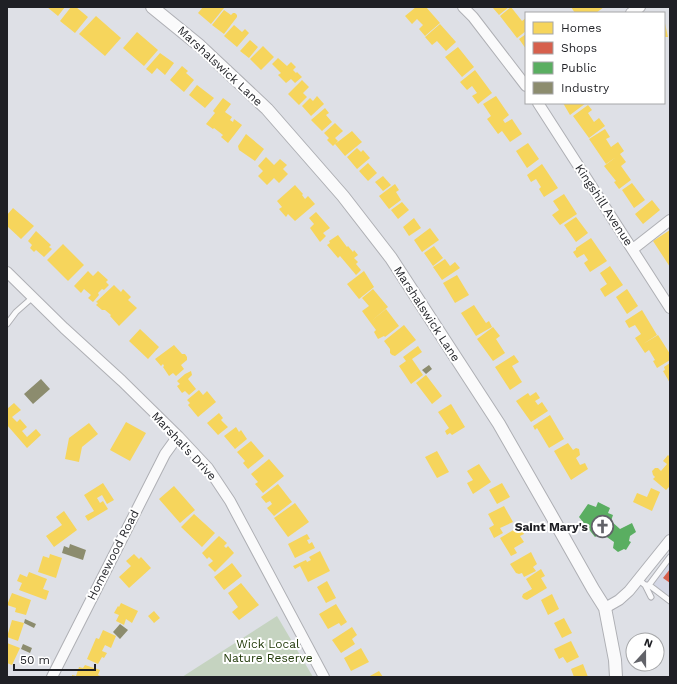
<svg xmlns="http://www.w3.org/2000/svg" width="677" height="684" font-family="'Work Sans',sans-serif">
<style>
.built{fill:#d4d7e5}
.green{fill:#c5d3c0}
.homes{fill:#f6d55c}
.shops{fill:#d6604d}
.public{fill:#5aae61}
.industry{fill:#8c8c6e}
.lines{fill:none;stroke-linecap:round;stroke-linejoin:round}
.service-casing{stroke:#aeafb4;stroke-width:7}
.minor-casing{stroke:#aeafb4;stroke-width:12}
.tertiary-casing{stroke:#aeafb4;stroke-width:14}
.service{stroke:#fafafb;stroke-width:5}
.minor{stroke:#fafafb;stroke-width:10}
.tertiary{stroke:#fafafb;stroke-width:12}
.labels{text-anchor:middle;dominant-baseline:central;stroke-width:4;stroke-linejoin:round;paint-order:stroke}
.street-label{font-size:12px;fill:#1f2025;stroke:#fff}
.poi-label{font-size:12px;font-weight:bold;fill:#1f2025;stroke:#fff;text-anchor:end}
.park-label{font-size:12px;fill:#1d3604;stroke:#fff}
</style>
<rect width="100%" height="100%" fill="#dee0e6"/>
<path class="built" d="M670,556v41l-19,-14z"/>
<path class="green" d="M277,616l36,61h-131z"/>
<path class="homes" d="M47,7h18l-7,9z
M71,7h5l12,10 -13,16 -15,-12z
M203,7h20l1,1 -13,16 -13,-11z
M416,7h10l14,16 -15,13 -6,-7 4,-4 -6,-6 -5,5 -7,-8z
M495,7h14l-10,8 -6,-7z
M511,7l11,14 4,-3v13l-9,7 -17,-22z
M571,7h33l-8,6h-21z
M224,10l7,5 2,-2h2l2,2v2l-13,17 -12,-9z
M96,16l25,22 -16,18 -26,-22z
M664,19l4,18h-4z
M440,24l16,18 -10,9 -9,-10 -5,4 -7,-8z
M234,25l8,7 3,-3 4,4 -12,14 -13,-11z
M137,32l21,18 -14,16 -21,-18z
M526,34v15l-7,-10z
M250,40l8,7 -9,11 -9,-7z
M263,46l11,11 -13,13 -11,-11z
M458,47l16,20 -12,10 -17,-20z
M160,53l14,10 -9,12 -8,-7 -5,6 -6,-5z
M278,58l9,8 4,-4 5,5 -3,3 3,3 1,-1 5,5 -7,6 -4,-4 -5,4 -8,-8 3,-2 -9,-9z
M182,66l6,5 -2,2 8,7 -10,12 -14,-12z
M475,70l17,23 -14,11 -6,-8 5,-3 -5,-7 -5,4 -7,-8z
M302,80l7,7 -6,6 4,4 -8,8 -11,-11z
M197,85l17,13 -9,10 -16,-13z
M317,96l7,8 -13,12 -9,-10 8,-8 3,3z
M496,96l13,19 -6,5 2,3 7,-4 10,15 -12,8 -8,-11 -4,3 -11,-15 4,-3 -8,-12z
M223,98l8,6 -6,8 7,5 -2,3 3,2 1,-3 8,6 -14,18 -7,-6 2,-2 -9,-7 -1,1 -7,-5 9,-11 -2,-2z
M563,103h23l-16,12z
M588,105l4,5 -4,3 6,9 5,-4 6,8 -16,12 -16,-22z
M325,108l4,5 -3,2 6,7 -10,9 -11,-11z
M335,123l8,8 -8,7 3,3 -5,5 -6,-6 2,-2 -5,-5z
M605,129l5,8 -4,2 5,8 7,-5 6,9 -4,3 6,8 -5,4 10,14 -12,9 -5,-7 2,-1 -12,-15 12,-9 -10,7 -17,-25z
M352,131l10,11 -17,14 -10,-12z
M246,134l18,15 -9,12 -16,-11 -1,-4z
M528,143l11,16 -12,9 -11,-17z
M357,148l4,4 2,-2 7,8 -13,11 -10,-12z
M266,157l8,8 6,-6 7,6 -4,4 5,5 -9,9 -5,-5 -7,7 -9,-9 5,-5 -5,-5z
M368,163l9,10 -9,8 -9,-10z
M542,164l16,24 -14,9 -5,-8 2,-2 -5,-8 -5,3 -4,-7z
M383,176l8,9 -8,6 -8,-9z
M632,183l13,17 -11,8 -12,-18z
M395,184l4,6 -3,2 5,8 -12,9 -10,-13z
M295,185l8,9 -1,1 3,4 3,-3 7,8 -20,17 -7,-7 -2,3 -7,-8 3,-2 -5,-6z
M564,194l13,20 -17,11 -8,-10 7,-5 -6,-9z
M652,200l8,10 -17,14 -8,-10z
M402,202l7,8 -11,9 -7,-9z
M13,208l21,18 -13,13 -14,-13v-11z
M316,212l14,16 -7,5 3,3 -6,6 -10,-14 4,-4 -5,-6z
M576,217l12,16 -12,9 -12,-17z
M414,218l7,10 -12,8 -6,-9z
M430,228l9,12 -17,12 -8,-12z
M670,230v37l-17,-26z
M36,231l15,14 -2,2 3,2 -8,8 -8,-7 -2,2 -4,-4 2,-3 -4,-4z
M338,235l9,12 1,-1 5,6 1,-2 4,5 -4,3 4,4 -2,2 5,6 -5,5 -16,-19 -2,2 -11,-13 3,-2 -1,-2z
M591,238l16,23 -17,11 -6,-9 4,-3 -4,-6 -7,4 -4,-6 3,-2v-2z
M63,244l21,21 -16,16 -21,-21z
M434,246l9,12 -10,8 -9,-13z
M445,259l5,7 5,-4 5,6 -18,12 -9,-13z
M610,266l13,19 -18,12 -5,-8 7,-5 -7,-11z
M88,271l5,5 5,-5 10,9 -2,2 3,3 -5,5 -2,-1 -4,4 1,2 -6,7 -5,-4 3,-3 -7,-6 -3,4 -7,-7z
M364,271l10,16 -15,12 -12,-15z
M457,275l12,20 -14,8 -12,-20z
M114,285l7,7 2,-3 8,8 -3,3 9,8 -18,18 -9,-10 1,-1 -6,-5h-3l-6,-5 2,-2 -2,-1z
M373,289l15,18 -18,15 -8,-11 7,-5 -7,-8z
M627,289l11,17 -11,8 -11,-17z
M474,305l12,18 3,-2 3,6 -16,9 -15,-23z
M386,309l13,17 -14,11 -1,-1 -6,3 -4,-7 2,-2 -6,-8z
M642,310l15,25 -14,9 15,-9 12,19v6l-13,8 -4,-7 2,-1 -6,-10 -4,3 -10,-15 6,-4 -6,-9 -6,3 -4,-7z
M404,325l12,15 -21,16 -3,-1 -2,-2v-4l-6,-8z
M493,327l7,9 -4,3 9,14 -12,8 -16,-22z
M140,329l19,18 -11,12 -19,-18z
M174,345l8,9h3l2,3v3l-6,5 3,4 -8,7 -3,-3 -4,3 -6,-9 1,-1 -1,-2 -2,2 -6,-7z
M418,346l4,6 -10,7 11,16 -12,9 -12,-18 7,-5 -3,-4z
M514,355l5,7 -7,4 10,16 -12,8 -15,-23z
M670,363v20l-7,-12 2,-1 -1,-3z
M191,371l1,4 -4,4 8,10 -7,6 -4,-4 -3,2 -5,-7 3,-2 -3,-3 8,-7z
M426,375l16,21 -10,8 -16,-21z
M199,390l4,5 4,-4 9,11 -18,15 -10,-12 2,-2 -3,-3z
M536,392l4,6 -5,3 3,4 4,-3 6,9 -17,11 -15,-21 12,-8 2,3z
M14,403l7,7 -9,7 5,5 3,-3 7,8 -5,4 5,6 9,-8 5,6 -14,13 -20,-23v-16z
M451,404l14,23 -13,8 -2,-2 -3,2 -2,-4 4,-3 -11,-16z
M219,413l4,5 -2,2 7,7 -10,8 -11,-12z
M550,415l14,24 -15,9 -12,-20 -2,2 -2,-4z
M126,422l20,11 -16,28 -20,-11z
M89,423l9,11 -16,13 -3,15 -14,-3 4,-21z
M236,427l3,5 2,-2 6,9 -12,10 -11,-13z
M251,441l13,15 -16,13 -5,-6 2,-2 -8,-9z
M568,443l5,7 3,-2 3,1 1,6 -4,3 4,7 5,-2 3,6 -17,11 -17,-29z
M437,451l12,21 -12,6 -12,-21z
M668,455l2,2v29l-4,4 -13,-11 2,-2 -2,-2 -1,-4 3,-3h3l3,3 6,-7 -4,-3z
M269,459l15,17 -21,17 -8,-9 3,-2 -7,-8z
M479,464l12,18 -18,12 -6,-11 6,-3 -6,-9z
M103,483l11,17 -7,4 -5,-9 -5,3 3,5 3,-2 5,8 -20,12 -3,-5 9,-5 -10,-16z
M502,483l8,14 -13,7 -8,-14z
M278,484l14,18 -18,14 -7,-8 5,-4 -2,-3 -4,2 -5,-6z
M174,486l21,24 -15,13 -21,-24z
M651,488l9,4 -8,19 -19,-9 4,-9 10,4z
M295,503l14,19 -21,15 -14,-19z
M504,506l9,16 -13,6 3,5 -9,5 -5,-10 5,-3 -6,-11z
M64,511l13,19 -23,17 -8,-11 16,-11 -6,-8z
M194,514l21,19 -13,14 -21,-20z
M520,526l4,8 -4,2 4,6 -10,6 3,5 -6,3 -11,-18z
M307,534l3,5 -3,1 2,4 3,-2 3,6 -20,10 -7,-14z
M219,536l8,7 -3,3 2,2 2,-2 6,7 -19,19 -7,-7 5,-4 -4,-4 -2,2 -5,-6z
M320,551l10,20 -22,11 -8,-16 -5,3 -2,-3 13,-6 1,2 4,-2 -2,-3z
M531,552l6,12 -4,3 3,4 -12,6 -2,-4 -3,1 -3,-1 -6,-9z
M50,554l12,4 -6,20 -18,-6 5,-16 6,2z
M134,554l5,5 2,-2 10,11 -22,20 -10,-11 12,-11 -5,-5z
M232,563l10,13 -18,14 -10,-13z
M541,569l4,7 -4,2 6,10 -20,12 -3,-1 -2,-2 1,-3 9,-5 -6,-10z
M29,572l18,7 -4,10 6,2 -3,9 -27,-10 3,-7 -5,-2 3,-7 7,3z
M327,581l9,17 -10,5 -9,-16z
M241,583l18,22 -20,15 -7,-8 6,-5 -10,-14z
M12,593l19,7 -5,15 -11,-3 1,-4 -9,-3z
M552,594l7,15 -11,6 -7,-15z
M121,603l17,8 -6,12 -6,-4 -2,6 -8,-4 3,-6 -5,-2 4,-7 1,1z
M336,604l11,18 -6,4 -2,-3 -11,6 -9,-15z
M154,611l6,7 -6,5 -6,-7z
M564,618l8,15 -10,5 -8,-15z
M12,620l12,3 -6,18 -11,-4z
M352,627l5,8 -5,4 3,5 -14,9 -9,-13z
M103,630l13,6 -5,12 -6,-3 -3,6 5,2 -3,5 -2,-1 -4,7 -11,-5 9,-21 3,1z
M571,641l8,16 -12,6 -4,-6 -4,2 -5,-10z
M7,643l13,5 -8,17 -5,-2z
M361,648l8,14 -18,9 -7,-13z
M583,664l5,13h-14l-3,-8z
M85,665l15,5 -2,5 5,2h-31v-2l4,1 3,-9 4,1z
M379,671l4,6h-15z"/>
<path class="shops" d="M670,569v14l-7,-5z"/>
<path class="public" d="M598,502l12,6 -2,5 5,2 -2,6 9,8 12,-6 4,9 -6,4 -1,5 2,1 -5,8 -2,-1 -6,3 -5,-4 1,-6 -13,-9 -6,4 -16,-20 9,-13 8,3z"/>
<path class="industry" d="M429,365l3,4 -6,5 -4,-4z
M41,379l9,10 -17,15 -9,-10z
M70,544l16,6 -3,10 -21,-7 2,-7 5,2z
M25,619l11,5 -2,4 -10,-5z
M120,624l8,6 -8,9 -7,-7z
M23,644l9,4 -2,5 -9,-4z"/>
<g class="lines">
<defs>
<path id="service" d="M7,324l9,-12 17,-15
M639,580l6,5h4l21,16
M645,585l6,12
M649,585l21,-28"/>
<path id="minor" d="M463,7l10,10 53,69
M631,13l9,-6
M538,103l132,205
M633,249l37,-29
M7,272l57,56 58,53 56,55 30,32 22,33 94,176
M605,608l14,-8 10,-9 41,-51
M52,677l113,-223 13,-18"/>
<path id="tertiary" d="M152,7l48,39 67,63 76,87 48,62 108,166 51,89 43,76 12,19 10,52 1,17"/>
</defs>
<use href="#service" class="service-casing"/>
<use href="#minor" class="minor-casing"/>
<use href="#tertiary" class="tertiary-casing"/>
<use href="#service" class="service"/>
<use href="#minor" class="minor"/>
<use href="#tertiary" class="tertiary"/>
</g>
<defs>
<symbol id="church-ring" viewBox="-11 -11 22 22"><circle r="9.5" fill="#fff" stroke="#626369" stroke-width="1.5"/><path d="M-1.2-6h2.4v3.5h3.3v2.4h-3.3V6h-2.4V-.1h-3.3v-2.4h3.3Z" fill="#626369"/></symbol>
</defs>
<g fill-rule="evenodd">
<use href="#church-ring" x="590" y="514" width="25" height="25"/>
</g>
<g class="labels">
<g class="street-label">
<text transform="translate(220 66) rotate(43)">Marshalswick Lane</text>
<text transform="translate(604 205) rotate(57)">Kingshill Avenue</text>
<text transform="translate(427 314) rotate(57)">Marshalswick Lane</text>
<text transform="translate(184 446) rotate(47)">Marshal's Drive</text>
<text transform="translate(113 555) rotate(-63)">Homewood Road</text>
</g>
<g class="poi-label">
<text x="588" y="527">Saint Mary's</text>
</g>
<g class="park-label">
<text x="268" y="644">Wick Local<tspan x="268" dy="14">Nature Reserve</tspan></text>
</g>
</g>
<rect width="677" height="684" fill="none" stroke="#1f2025" stroke-width="16"/>
<rect x="525" y="12" width="140" height="92" fill="#ffffff" stroke="#a5a6a8"/>
<rect x="533" y="22" width="20" height="12" fill="#f6d55c" stroke="#a5a6a8"/>
<text x="561" y="32" font-size="12" fill="#1f2025">Homes</text>
<rect x="533" y="42" width="20" height="12" fill="#d6604d" stroke="#a5a6a8"/>
<text x="561" y="52" font-size="12" fill="#1f2025">Shops</text>
<rect x="533" y="62" width="20" height="12" fill="#5aae61" stroke="#a5a6a8"/>
<text x="561" y="72" font-size="12" fill="#1f2025">Public</text>
<rect x="533" y="82" width="20" height="12" fill="#8c8c6e" stroke="#a5a6a8"/>
<text x="561" y="92" font-size="12" fill="#1f2025">Industry</text>
<g transform="translate(645 652) rotate(21)"><circle r="19" fill="#ffffff" stroke="#a5a6a8"/>
<path d="M0-3L7 15L0 10L-7 15Z" fill="#626369"/>
<text y="-6" font-size="11" font-weight="bold" text-anchor="middle" fill="#1f2025">N</text>
</g>
<path d="M14 664v6h81v-6" fill="none" stroke="#1f2025" stroke-width="2"/>
<text x="20" y="664" font-size="12" fill="#1f2025" stroke="#ffffff" stroke-width="3" paint-order="stroke">50 m</text>
</svg>
